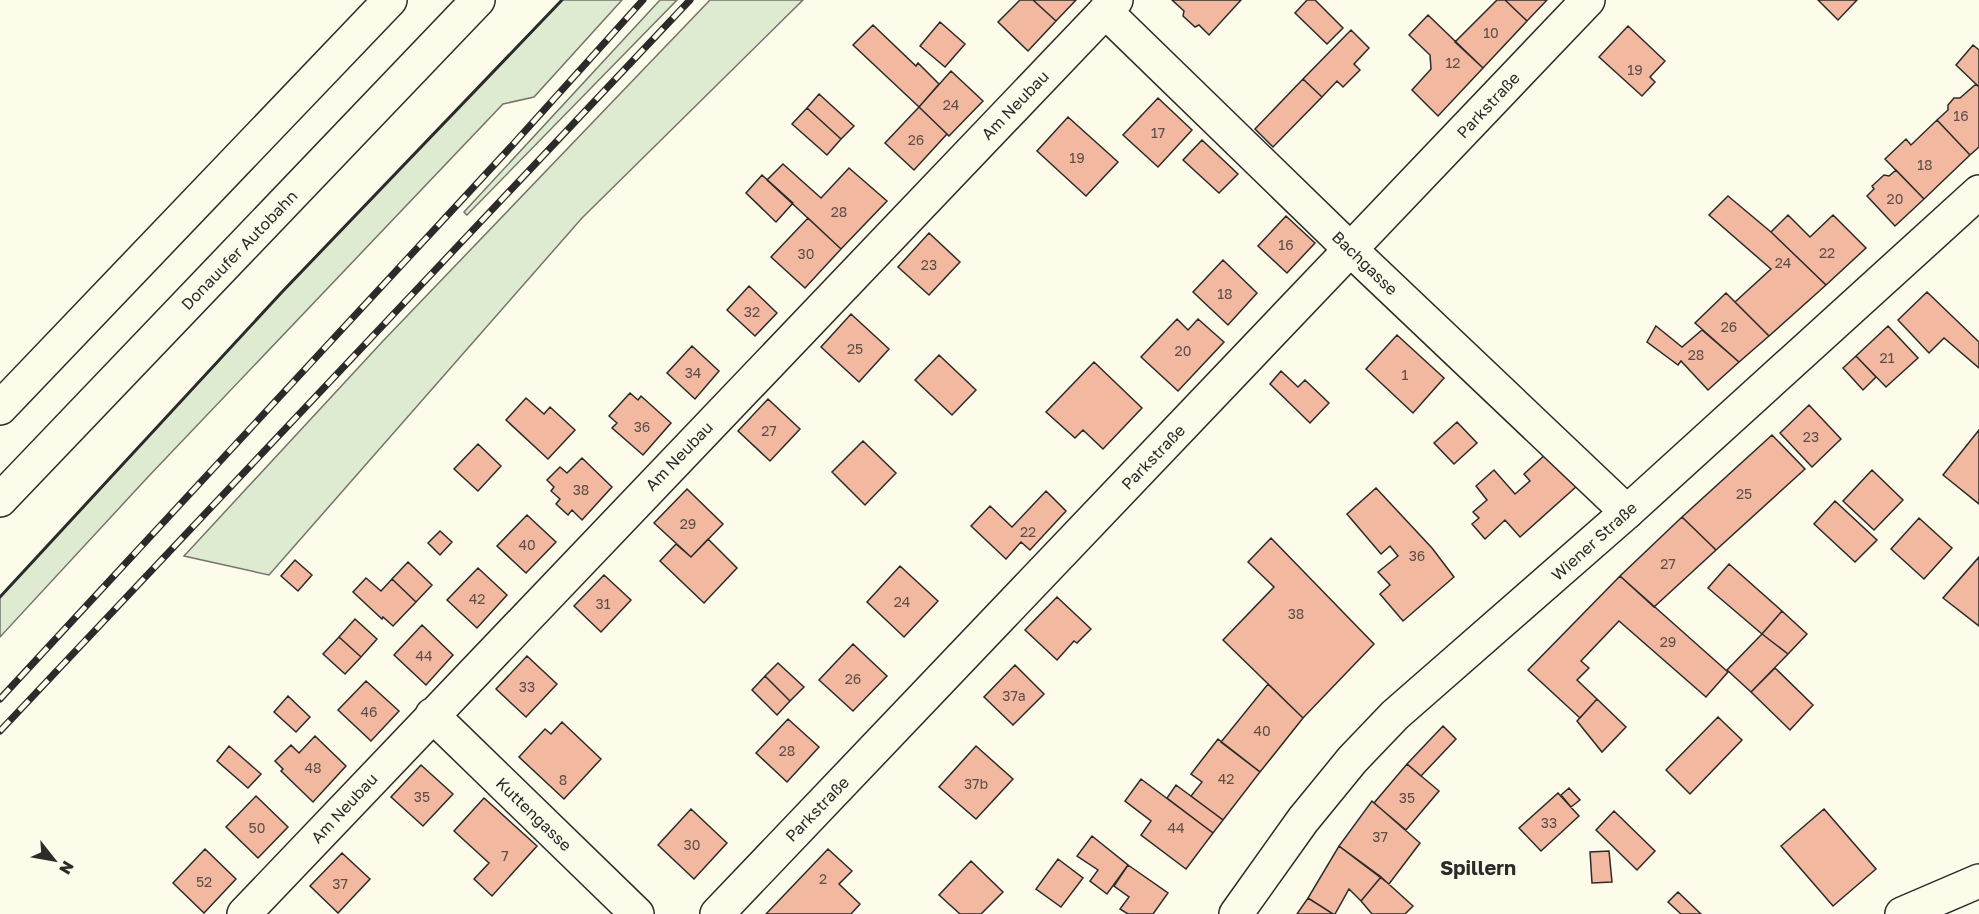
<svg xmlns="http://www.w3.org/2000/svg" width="1979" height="914" font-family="'Golos Text',sans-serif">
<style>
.green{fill:#deebd1;stroke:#74746e;stroke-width:1.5}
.building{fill:#f2b8a0;stroke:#2b2b2b;stroke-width:1.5}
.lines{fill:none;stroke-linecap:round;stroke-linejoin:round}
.minor-casing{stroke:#2b2b2b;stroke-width:36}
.major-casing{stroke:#2b2b2b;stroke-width:36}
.highway-casing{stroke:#2b2b2b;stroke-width:36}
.minor{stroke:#fdfbea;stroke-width:33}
.major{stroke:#fdfbea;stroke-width:33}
.highway{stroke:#fdfbea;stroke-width:33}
.rail-casing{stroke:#2b2b2b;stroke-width:7}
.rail{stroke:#fdfbea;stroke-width:4.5;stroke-dasharray:14;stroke-linecap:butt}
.wall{stroke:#2b2b2b;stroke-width:3}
.labels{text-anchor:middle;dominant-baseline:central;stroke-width:4.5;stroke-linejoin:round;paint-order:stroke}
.number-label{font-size:14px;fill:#5d4e48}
.street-label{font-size:16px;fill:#2b2b2b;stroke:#fdfbea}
.quarter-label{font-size:20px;font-weight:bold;fill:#2b2b2b;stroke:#fdfbea}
</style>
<rect width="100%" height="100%" fill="#fdfbea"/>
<path class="green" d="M562,0h60l-88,97 -31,7 -356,374 -147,159v-40l282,-305z
M660,0h17l-210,215 -3,-3z
M710,0h93l-221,218 -313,357 -85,-19 199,-215z"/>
<path class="building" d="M1020,0h13l23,21 -28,30 -30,-29z
M1033,0h43l-20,21z
M1172,0h69l-32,35 -10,-10 -4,2 -12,-11 1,-5z
M1307,0h8l28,28 -16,16 -32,-31z
M1497,0h8l22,21 -44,47 -28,-26z
M1505,0h42l-20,21z
M1818,0h39l-19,20z
M1428,15l55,53 -45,48 -26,-26 19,-21 -1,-14 -21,-20z
M940,22l25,22 -20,23 -25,-21z
M873,25l43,41 2,-3 21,21 -20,23 -66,-62z
M1628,26l37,35 -15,16 5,5 -13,14 -43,-39z
M1351,30l18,18 -15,16 6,6 -17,17 -6,-6 -15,16 -19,-18z
M1973,45l6,5v37l-23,-22z
M951,71l32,30 -34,35 -30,-29z
M1303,79l19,18 -49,50 -18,-18z
M1976,84l3,3v60l-9,8 -33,-35 11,-10v-5l6,-7h6z
M819,94l35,32 -13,13 -34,-31z
M1158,98l34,32 -34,37 -35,-32z
M919,107l28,27 -33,36 -29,-27z
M807,108l34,31 -14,16 -35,-31z
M1068,117l50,45 -32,34 -49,-45z
M1937,120l33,35 -46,44 -39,-40 21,-20 5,6z
M1202,140l36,34 -19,19 -36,-33z
M783,164l38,34 28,-30 38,33 -46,48 -74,-69z
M1896,170l28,29 -29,27 -28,-30 7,-7 -2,-3 12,-11 5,1z
M762,175l31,28 -17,19 -30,-29z
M1728,196l43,36 55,53 -57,51 -34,-34 36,-33 -62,-54z
M1788,215l22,22 23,-22 33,33 -40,37 -55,-53z
M1286,216l29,27 -28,30 -29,-27z
M808,218l33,31 -36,39 -34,-31z
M929,233l31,29 -31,33 -31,-28z
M1223,260l34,33 -29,32 -35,-33z
M749,286l28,27 -22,23 -28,-26z
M1927,292l52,50v26l-35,-30 -15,15 -31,-33z
M1726,293l43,43 -30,26 -44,-39z
M851,314l38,35 -30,33 -38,-35z
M1177,319l11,11 10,-11 26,23 -46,49 -37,-34z
M1656,326l26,21 20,-17 37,32 -31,28 -27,-29 -3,4 -31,-23z
M1888,326l30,32 -32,29 -30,-31z
M1397,335l47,43 -31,35 -47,-44z
M692,346l27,25 -24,28 -28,-26z
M939,355l37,35 -24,25 -37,-35z
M1856,356l20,21 -13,13 -20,-22z
M1094,362l48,46 -39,41 -20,-19 -8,8 -29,-26z
M1281,371l17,16 7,-7 24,23 -19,20 -40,-39z
M630,393l8,7 3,-4 30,27 -28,32 -31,-27 5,-5 -8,-7z
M526,398l18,16 6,-7 25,23 -27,29 -42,-39z
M768,399l32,30 -30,32 -32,-30z
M1809,405l32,34 -29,28 -32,-34z
M1457,422l20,21 -23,21 -20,-21z
M1979,430v74l-36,-29z
M1772,435l33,34 -89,81 -34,-33z
M863,441l33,32 -31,32 -33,-33z
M478,444l23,22 -23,25 -24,-22z
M1547,453l30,33 -57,51 -15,-17 -20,19 -13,-15 7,-6 -6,-6 14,-12 -11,-14 18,-16 21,24 15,-13 -6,-7z
M582,458l30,29 -30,33 -10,-10 -4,5 -12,-11 4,-5 -9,-8 3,-4 -7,-7 13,-13 7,6z
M1872,470l31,30 -29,30 -31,-29z
M1376,488l56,60 22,29 -51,44 -23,-27 10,-9 -12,-13 20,-16 -8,-10 -9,8 -34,-40z
M687,489l36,35 -32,33 -37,-34z
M1046,491l20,20 -36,39 -9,-8 -15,17 -35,-33 19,-20 22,21z
M1835,501l42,39 -22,22 -41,-38z
M527,515l29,27 -30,31 -29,-27z
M1682,517l34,33 -62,57 -34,-31z
M1919,518l33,30 -28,31 -33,-30z
M440,531l12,11 -12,13 -12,-12z
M1271,538l103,106 -71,74 -80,-78 51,-53 -26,-25z
M708,539l29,29 -33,35 -44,-42 16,-17 15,13z
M1979,557v69l-36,-28z
M295,560l17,15 -14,16 -17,-15z
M408,562l24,23 -16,17 -24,-23z
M1729,564l53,47 -20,23 -54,-46z
M900,566l38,35 -34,36 -37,-35z
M478,568l29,27 -30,33 -30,-28z
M604,575l27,25 -30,32 -27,-26z
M1620,576l108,96 -22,25 -87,-76 -38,40 8,7 -12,12 20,19 -17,19 -52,-48z
M366,578l15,13 11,-12 24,23 -23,24 -10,-9 -1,2 -29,-27z
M1057,597l34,32 -14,14 -3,-2 -17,19 -32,-30z
M1782,611l25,23 -19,20 -26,-20z
M355,619l22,20 -16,18 -22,-20z
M422,625l31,30 -27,30 -32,-30z
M1762,634l26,20 -37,38 -24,-22z
M339,637l22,20 -16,17 -22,-20z
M853,644l34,32 -34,35 -34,-31z
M527,656l30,28 -31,33 -30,-28z
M778,663l26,24 -14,14 -25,-25z
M1015,665l29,29 -31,31 -29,-28z
M1775,668l38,37 -23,25 -39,-38z
M765,676l25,25 -13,14 -25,-25z
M366,681l33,30 -28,30 -33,-31z
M1268,684l35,34 -43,54 -39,-30z
M288,696l22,21 -14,15 -22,-20z
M1597,699l29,28 -24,25 -25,-31z
M1718,717l24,23 -52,54 -24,-24z
M788,719l31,28 -32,35 -31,-29z
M562,722l39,37 -37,40 -45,-42 26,-28 6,5z
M1443,726l13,13 -35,37 -14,-12z
M315,736l31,30 -33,36 -32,-31 2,-2 -8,-8 16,-16 8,8z
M1218,739l42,33 -37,48 -32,-24 11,-14 -11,-8z
M229,746l32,28 -13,14 -31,-27z
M976,746l37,33 -37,40 -37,-32z
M1407,764l32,27 -33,39 -32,-27z
M421,765l32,29 -30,32 -32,-29z
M1141,779l72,54 -27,36 -45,-34 10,-14 -26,-20z
M1176,785l47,35 -10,13 -46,-35z
M1569,788l11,12 -9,7 -10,-12z
M1558,793l21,23 -38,35 -22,-23z
M256,796l32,31 -30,31 -32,-31z
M484,798l53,48 -45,50 -18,-17 15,-16 -35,-32z
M1372,801l48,42 -31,41 -50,-38z
M691,809l36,34 -33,36 -36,-34z
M1824,809l52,60 -43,37 -52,-60z
M1614,811l41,40 -18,19 -41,-40z
M1092,836l36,29 -21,29 -17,-13 8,-11 -21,-14z
M1339,846l42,31 -20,24 -12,-12 -14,25h-2l-25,-16z
M205,849l31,30 -32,34 -31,-30z
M828,849l24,22 -13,13 21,20 -9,10h-85z
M1609,851l3,31 -20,1 -2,-31z
M342,853l28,26 -32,34 -28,-27z
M1058,859l25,19 -22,29 -25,-18z
M971,861l32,31 -22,22h-21l-21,-19z
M1128,865l40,28 -15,21h-25l-8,-5 9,-12 -15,-11z
M1381,877l32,29 -8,8h-33l-11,-13z
M1678,892l23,22h-20l-13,-12z
M1308,898l25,16h-36z"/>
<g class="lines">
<defs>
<path id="minor" d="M1105,11l246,239 276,262
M432,715l205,199
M244,914l872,-914
M717,914l871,-914
M1902,914l77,-33"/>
<path id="major" d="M1236,914l67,-94 49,-60 43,-45 232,-203 352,-320"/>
<path id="highway" d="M0,408l390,-408
M0,500l478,-500"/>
</defs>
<use href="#minor" class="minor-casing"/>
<use href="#major" class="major-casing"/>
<use href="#highway" class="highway-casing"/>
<use href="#minor" class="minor"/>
<use href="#major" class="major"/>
<use href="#highway" class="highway"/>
<defs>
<path id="rail" d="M0,699l507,-548 136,-151
M0,731l690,-731"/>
</defs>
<use href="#rail" class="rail-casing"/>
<use href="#rail" class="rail"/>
<path class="wall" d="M0,597l282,-305 280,-292"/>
</g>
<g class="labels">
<g class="number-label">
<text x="1491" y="32">10</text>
<text x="1453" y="62">12</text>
<text x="1635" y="69">19</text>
<text x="951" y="104">24</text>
<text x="1961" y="115">16</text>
<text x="1158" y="132">17</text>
<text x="916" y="139">26</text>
<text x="1077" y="157">19</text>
<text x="1925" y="164">18</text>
<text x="1895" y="198">20</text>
<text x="839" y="211">28</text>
<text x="1286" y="244">16</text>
<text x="1827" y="252">22</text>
<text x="806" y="253">30</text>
<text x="1783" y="262">24</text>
<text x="929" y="264">23</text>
<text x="1225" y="293">18</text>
<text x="752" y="311">32</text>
<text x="1729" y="326">26</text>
<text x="855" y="348">25</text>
<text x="1183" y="350">20</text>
<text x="1696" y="354">28</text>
<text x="1887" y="357">21</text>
<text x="693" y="372">34</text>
<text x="1405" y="374">1</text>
<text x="642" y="426">36</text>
<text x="769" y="430">27</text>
<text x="1811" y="436">23</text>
<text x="581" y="489">38</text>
<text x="1744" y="493">25</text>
<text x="688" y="523">29</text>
<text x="1028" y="531">22</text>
<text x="527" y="544">40</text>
<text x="1417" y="555">36</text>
<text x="1668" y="563">27</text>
<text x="477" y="598">42</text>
<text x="902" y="601">24</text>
<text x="603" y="603">31</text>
<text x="1296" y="613">38</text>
<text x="1668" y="641">29</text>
<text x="424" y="655">44</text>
<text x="853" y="678">26</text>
<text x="527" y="686">33</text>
<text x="1014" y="695">37a</text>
<text x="369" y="711">46</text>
<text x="1262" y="730">40</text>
<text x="787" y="750">28</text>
<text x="313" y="767">48</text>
<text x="1226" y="778">42</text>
<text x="563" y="779">8</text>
<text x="976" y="783">37b</text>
<text x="422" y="796">35</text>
<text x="1407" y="797">35</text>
<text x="1549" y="822">33</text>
<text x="257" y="827">50</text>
<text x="1176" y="827">44</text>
<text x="1380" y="836">37</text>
<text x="692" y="844">30</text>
<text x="505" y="855">7</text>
<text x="823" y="878">2</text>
<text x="204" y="881">52</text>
<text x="340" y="883">37</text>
</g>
<g class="street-label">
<text transform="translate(1015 105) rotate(-46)">Am Neubau</text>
<text transform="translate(1488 105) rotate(-47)">Parkstraße</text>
<text transform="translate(239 250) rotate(-46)">Donauufer Autobahn</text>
<text transform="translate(1365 263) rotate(44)">Bachgasse</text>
<text transform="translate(679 456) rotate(-46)">Am Neubau</text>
<text transform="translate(1153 457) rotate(-46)">Parkstraße</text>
<text transform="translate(1594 541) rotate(-42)">Wiener Straße</text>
<text transform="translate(344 808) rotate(-47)">Am Neubau</text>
<text transform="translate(817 809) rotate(-46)">Parkstraße</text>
<text transform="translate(534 814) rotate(44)">Kuttengasse</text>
</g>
<g class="quarter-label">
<text x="1478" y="867">Spillern</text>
</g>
</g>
<g transform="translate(54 860) rotate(121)" stroke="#fdfbea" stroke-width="4.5" paint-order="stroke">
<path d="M0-4.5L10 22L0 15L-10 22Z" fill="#2b2b2b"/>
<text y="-9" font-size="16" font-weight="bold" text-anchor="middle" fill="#2b2b2b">N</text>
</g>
</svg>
